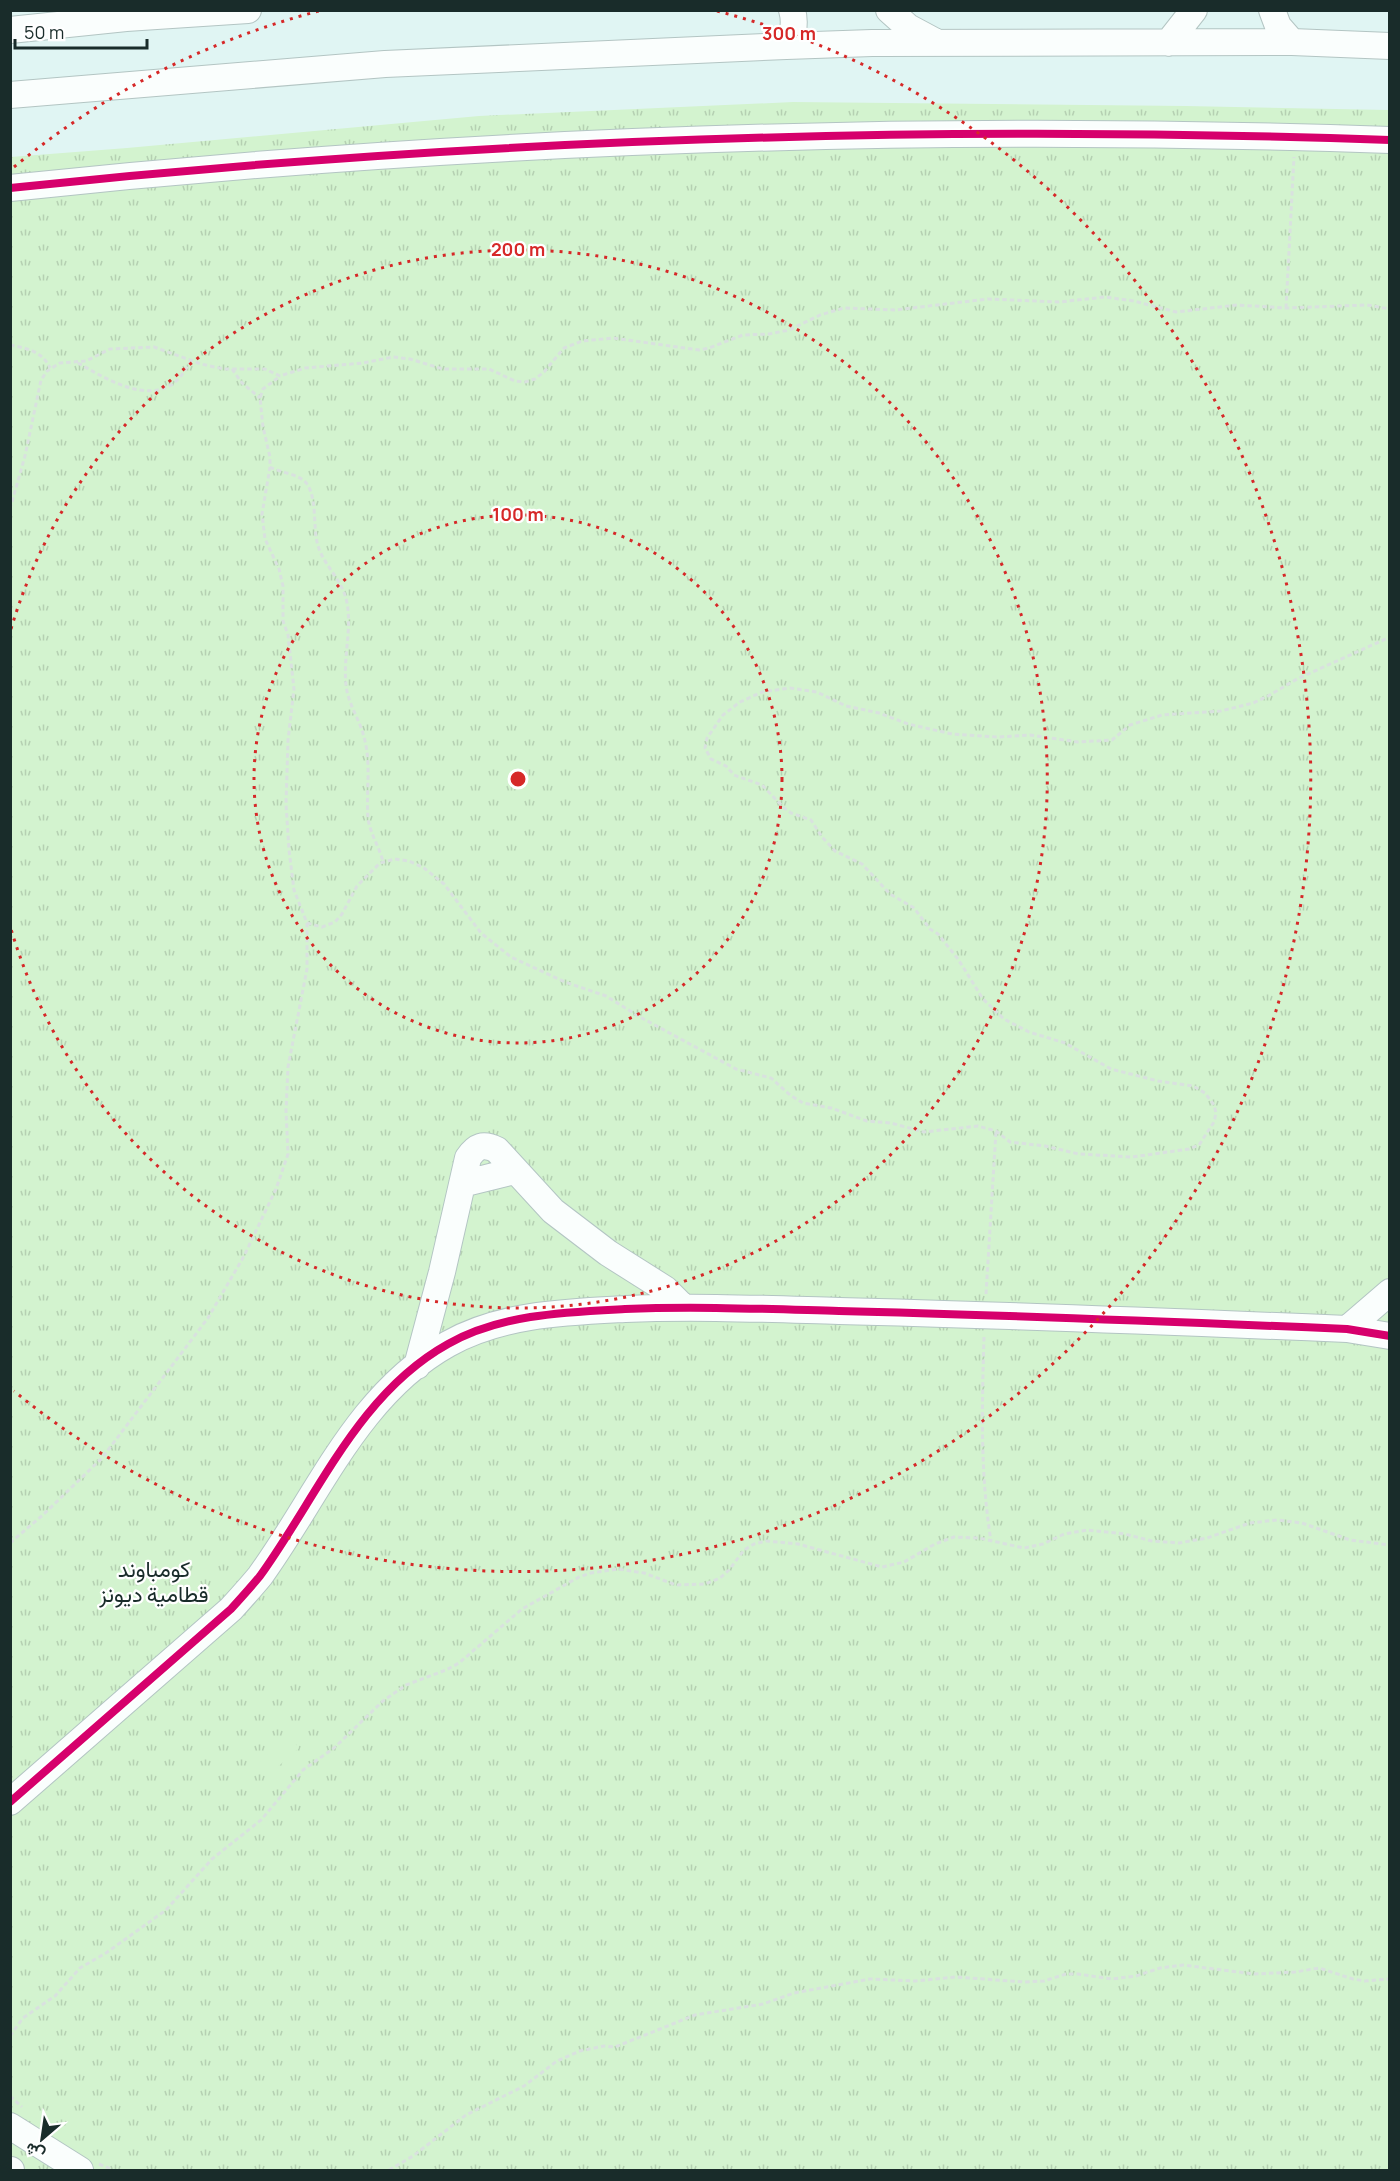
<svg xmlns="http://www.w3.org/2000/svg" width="1400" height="2181" font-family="Manrope,Vazirmatn,sans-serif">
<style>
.grass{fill:url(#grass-tufts)}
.garden{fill:#d3f3cf}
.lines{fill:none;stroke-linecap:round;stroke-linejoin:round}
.minor-casing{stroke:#b3c5c3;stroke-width:28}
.path{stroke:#d9e1df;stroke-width:3;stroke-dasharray:4.5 3;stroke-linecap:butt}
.minor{stroke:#fafefd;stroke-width:26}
.cycleway-casing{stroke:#fff;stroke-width:11}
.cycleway{stroke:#d6006c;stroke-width:8}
.ring{fill:none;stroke:#d62828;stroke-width:3;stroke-dasharray:3 6}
.labels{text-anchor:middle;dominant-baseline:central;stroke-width:4.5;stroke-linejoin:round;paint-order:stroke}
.neighbourhood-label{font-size:22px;fill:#192c2a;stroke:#fff}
.centre{fill:#d62828;stroke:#fff;stroke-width:3}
.ring-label{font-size:18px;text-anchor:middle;font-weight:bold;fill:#d62828;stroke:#fff;stroke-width:4.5;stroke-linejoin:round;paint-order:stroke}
</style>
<defs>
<pattern id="grass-tufts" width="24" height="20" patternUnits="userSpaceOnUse" patternTransform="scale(1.5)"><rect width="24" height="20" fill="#d3f3cf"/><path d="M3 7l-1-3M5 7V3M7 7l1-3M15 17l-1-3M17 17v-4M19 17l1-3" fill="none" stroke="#b5d0b2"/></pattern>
</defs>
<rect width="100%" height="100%" fill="#e0f5f3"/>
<path class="grass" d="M793,102l393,4 203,4v2060h-1378v-2013l116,-9 352,-32z"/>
<path class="garden" d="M289,1736l10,12 -28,25 -11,-12z"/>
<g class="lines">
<defs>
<path id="minor" d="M889,10l19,17 28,15
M1272,10l6,16 14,16
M10,30l116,-12 122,-8
M1168,43l26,-33
M786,46c7,-12 10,-22 6,-36
M10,95l375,-31 401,-18 86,-3 420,-1 98,4
M10,188c458,-49 920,-64 1380,-48
M462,1184l52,-13
M1347,1329l43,-37
M417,1366l25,-94 26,-114c8,-12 15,-15 29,-8l56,61 55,42 57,36 18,18
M10,1802l221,-193c10,-11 20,-22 29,-33 58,-80 98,-182 188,-232 53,-30 118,-32 177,-35 71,-3 142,0 214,2 169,4 339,11 508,18l43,7
M10,2126l70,44
M10,2170h1"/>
</defs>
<use href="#minor" class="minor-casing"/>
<path class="path" d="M1286,308l8,-151
M10,345c17,3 33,7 40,23
M78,363c25,14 67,41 96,20 7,-5 12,-15 17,-22
M232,369l10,14 18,15
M270,467c11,6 30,7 37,17 10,15 6,40 10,58 5,23 26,37 30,61 5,27 -4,54 -1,82 2,20 15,36 19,56 6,25 1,52 3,77 2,15 11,29 15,43
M10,509l15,-53 16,-76 6,-9 13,-8 26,-2 24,-12 44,-2 47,17 23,5h41l15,7 25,-8 58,-5 30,-6 17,2 33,10h46l26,12 10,1 10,-3 9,-7 20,-24 18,-7 31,-3 86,12 10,-2 34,-13 26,-1 20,-4 31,-15 24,-7 51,2 93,-11 71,3 46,-5 29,4 42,11 61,-7 49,3 81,-3 23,4
M307,923l15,4 13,-5 7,-8 15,-28 23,-23 15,-4 14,2 15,7 20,16 37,49 30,24 54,25 41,14 34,21 96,52 35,9 19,17 13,8 28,5 36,13 24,2 33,9 54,-6 18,5 14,11 35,4 34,8 53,3 57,-8 10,-4 15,-23 2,-9 -2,-8 -9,-12 -12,-7 -35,-5 -47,-12 -46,-26 -36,-11 -25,-13 -21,-20 -25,-40 -20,-25 -8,-5 -16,-21 -24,-14 -28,-30 -27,-13 -13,-14 -11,-17 -20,-7 -7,-5 -22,-23 -28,-10 -8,-9 -15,-7 -6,-11 2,-10 16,-23 17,-13 22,-10 28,-4 27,4 29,14 33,7 29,11 44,10 46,3 32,-2 48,7 34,-2 18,-15 32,-10 59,-4 32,-8 15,-7 29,-17 93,-42
M986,1294l10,-163
M984,1337c-2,68 -4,137 7,204
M10,1543l34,-29 58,-56 106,-140 36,-62 32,-67 12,-35 -2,-43 2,-44 19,-98v-46l-13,-33 -5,-40 -3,-46 2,-64 6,-51 -6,-54 -5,-14v-35l-4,-17 -14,-30 -3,-25 8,-47v-10l-7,-30 -3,-29 3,-9 16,-12
M10,2036l13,-18 32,-22 25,-28 26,-15 60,-43 46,-51 49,-39 42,-50 31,-22 49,-47 23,-16 40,-15 13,-7 63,-54 57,-32 12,-4 27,-4 26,4 32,12 29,-1 15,-6 9,-8 15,-20 10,-6 12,-3 32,3 84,23 22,-5 31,-18 19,-7 25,1 45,10 19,-4 21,-10 23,-4 38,4 27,7 27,2 28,-5 43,-15 27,-3 25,3 48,17 40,5
M10,2096l12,11
M99,2164l14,6
M389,2170l24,-14 53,-41 58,-29 33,-25 23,-10 24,-5 11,1 80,-32 68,-11 31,-11 76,-14 45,2 41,-4 68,5 20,-1 22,-7h12l34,5 24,-3 24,-8 23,-3 71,9 41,-2 24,-4 34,11 12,2 25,-2"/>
<use href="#minor" class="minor"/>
<defs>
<path id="cycleway" d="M10,188c458,-49 920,-64 1380,-48
M10,1802l221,-193c10,-11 20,-22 29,-33 58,-80 98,-182 188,-232 53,-30 118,-32 177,-35 71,-3 142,0 214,2 169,4 339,11 508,18l43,7"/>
</defs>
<use href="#cycleway" class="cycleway-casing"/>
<use href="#cycleway" class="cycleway"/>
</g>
<g class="ring">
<circle cx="518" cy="779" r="264"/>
<path d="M11 629A529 529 0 1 1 11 929"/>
<path d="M14 167A793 793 0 0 1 319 11M717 11A793 793 0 1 1 14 1391"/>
</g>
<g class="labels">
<g class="neighbourhood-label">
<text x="154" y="1569">كومباوند<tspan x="154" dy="25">قطامية ديونز</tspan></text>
</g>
</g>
<circle cx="518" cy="779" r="9" class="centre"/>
<g class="ring-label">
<text x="789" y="40">300 m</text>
<text x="518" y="256">200 m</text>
<text x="518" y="521">100 m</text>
</g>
<rect width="1400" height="2181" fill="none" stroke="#192c2a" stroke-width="24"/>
<g transform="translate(42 2139) rotate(209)" stroke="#ffffff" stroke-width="4.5" paint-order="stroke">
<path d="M0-4.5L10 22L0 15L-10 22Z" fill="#192c2a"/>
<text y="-9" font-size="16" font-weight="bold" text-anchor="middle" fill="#192c2a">ش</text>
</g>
<path d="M15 39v9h132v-9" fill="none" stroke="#192c2a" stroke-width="3"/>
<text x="24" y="39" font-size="18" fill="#192c2a" stroke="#ffffff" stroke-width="4.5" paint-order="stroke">50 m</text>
</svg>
